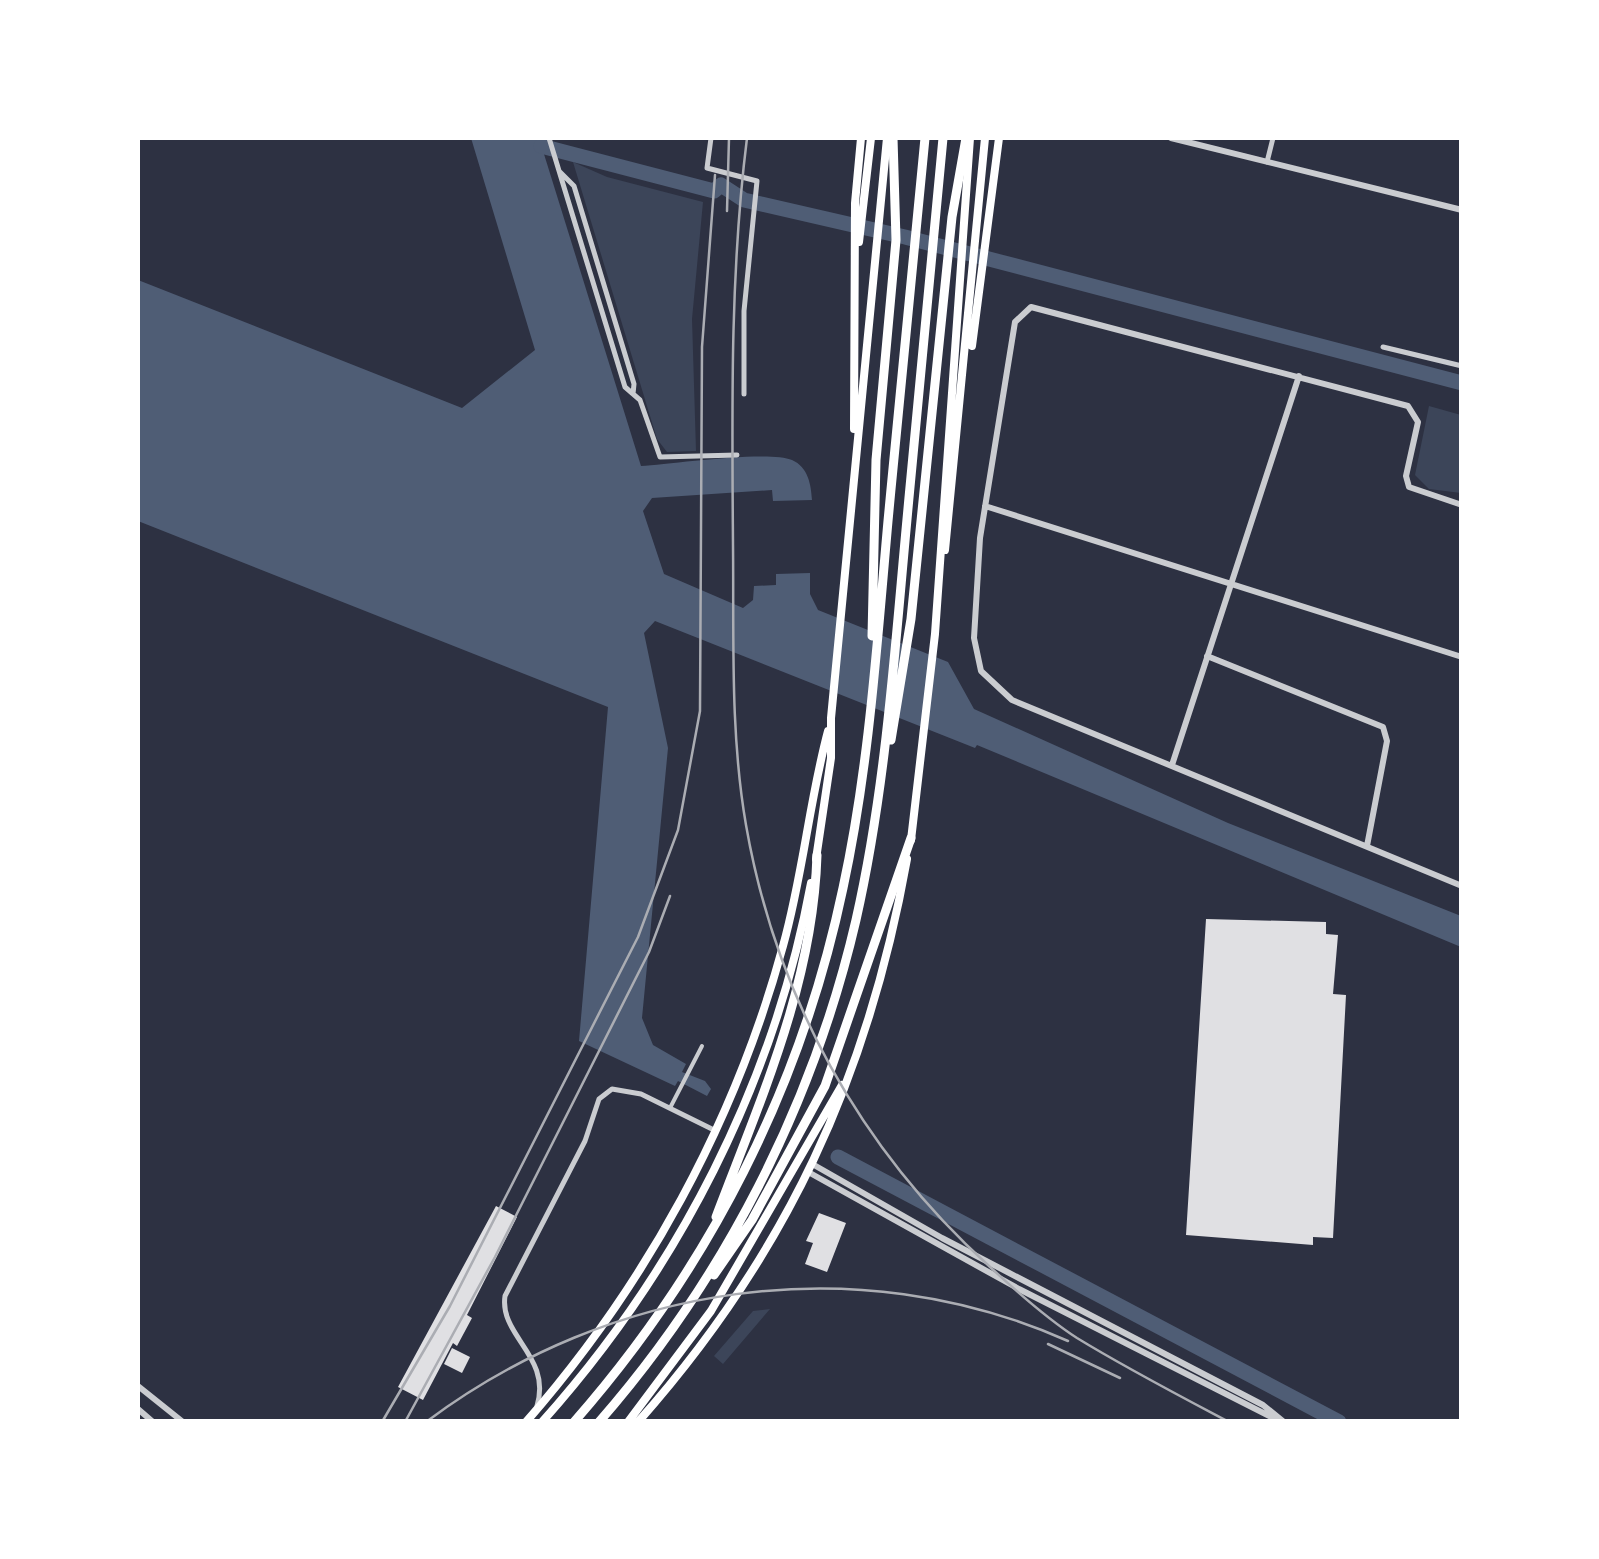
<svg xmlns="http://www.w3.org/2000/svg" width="1599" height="1559" font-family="'Sofia Sans Condensed',sans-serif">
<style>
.green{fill:#3c4559}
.water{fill:#4f5d75}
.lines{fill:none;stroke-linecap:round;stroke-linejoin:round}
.river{stroke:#4f5d75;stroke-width:15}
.building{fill:#e0e0e3}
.pedestrian{stroke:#caccd0;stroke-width:4}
.minor{stroke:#caccd0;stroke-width:5}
.tertiary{stroke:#caccd0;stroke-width:6}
.trunk{stroke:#fff;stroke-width:8}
.motorway{stroke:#fff;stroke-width:9}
.rail{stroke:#abadb3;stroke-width:2.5}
</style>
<rect width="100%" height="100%" fill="#2d3142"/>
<path class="green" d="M573,162l34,15 96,25 -11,117 4,132 -29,1 -10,-13z
M1429,406l32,9v78l-32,-4 -14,-14z
M770,1309l-47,55 -9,-8 39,-45z"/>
<path class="water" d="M471,138h68l102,328c30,-2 128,-16 151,-6 16,7 19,24 20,40l-39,1 -1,-11 -120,8 -9,13 21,63 79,34 10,-8 1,-14 22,-1v-11l34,-1v21l8,16 130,52 26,47 254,114 233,93v31l-484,-202 -2,3 -320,-127 -11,12 24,115 -26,270 11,27 33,19 -4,8 23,9 6,8 -4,7 -29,-15 -3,5 -96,-45 29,-334 -470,-186v-241l324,128 73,-58z"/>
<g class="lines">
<path class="river" d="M541,146l173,45 7,-6 23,15 161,37 557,146
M838,1157l501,265"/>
</g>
<path class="building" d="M1206,919l120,3v12l12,1 -5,59 13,1 -13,243 -20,-1v8l-127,-10z
M496,1206l21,11 -50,98 5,3 -15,28 -4,-3 -30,57 -25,-13z
M819,1213l27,10 -19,49 -22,-8 8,-21 -7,-2z
M452,1348l18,9 -8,16 -18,-9z"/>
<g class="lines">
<path class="pedestrian" d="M670,1108l32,-62"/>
<path class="minor" d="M549,138l76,249 15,13 20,57 77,-2
M711,138l-4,30 50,13 -13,130v83
M1267,162l6,-24
M560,172l14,14 60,198 -1,10
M1383,347l79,19
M537,1406c15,-50 -38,-70 -32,-110l80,-155 14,-42 13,-10 29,5 75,37"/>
<path class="tertiary" d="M1171,138l291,72
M1462,505l-53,-18 -3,-11 12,-54 -10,-16 -377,-99 -16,15 -35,216 -6,100 7,33 31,29 450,186
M985,506l477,151
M1207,656l176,71 4,14 -20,105
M1172,765l127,-389
M814,1165l128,73 321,167 21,17
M810,1173l209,116 258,131
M138,1386l45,36
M138,1409l15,13"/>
<path class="trunk" d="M859,242l12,-104
M972,346l27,-208
M854,429l1,-226 6,-65
M945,550l40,-412
M911,840l24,-206 35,-496
M816,859l15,-101v-40l56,-580
M526,1422c120,-137 209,-300 257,-476 20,-71 26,-144 45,-215
M542,1422c136,-152 232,-339 269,-539
M628,1422l83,-111 131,-226
M638,1422c148,-167 230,-344 269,-563"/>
<path class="motorway" d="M872,636l4,-176 20,-220 -3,-102
M891,740l20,-121 41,-402 14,-79
M716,1217c45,-119 97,-233 101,-362
M714,1275l38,-55 73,-134 86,-248
M574,1422c135,-154 227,-334 269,-534 26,-120 34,-244 45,-367 12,-128 25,-256 37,-383
M599,1422c125,-143 214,-317 257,-502 29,-128 38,-260 50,-390 12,-131 25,-262 37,-392"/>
<path class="rail" d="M747,138c-17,135 -15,271 -14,407 1,93 -3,188 13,280 30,172 114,324 243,441 27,25 57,52 88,72 49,30 101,57 152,84
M727,211l2,-73
M1048,1344l72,34
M382,1422l68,-116 188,-369 40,-107 22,-119 2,-364 13,-172
M405,1422l90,-165 154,-305 21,-56
M426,1422c184,-138 429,-176 642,-81"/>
</g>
<rect width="1599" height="1559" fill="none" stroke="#ffffff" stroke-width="280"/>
</svg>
